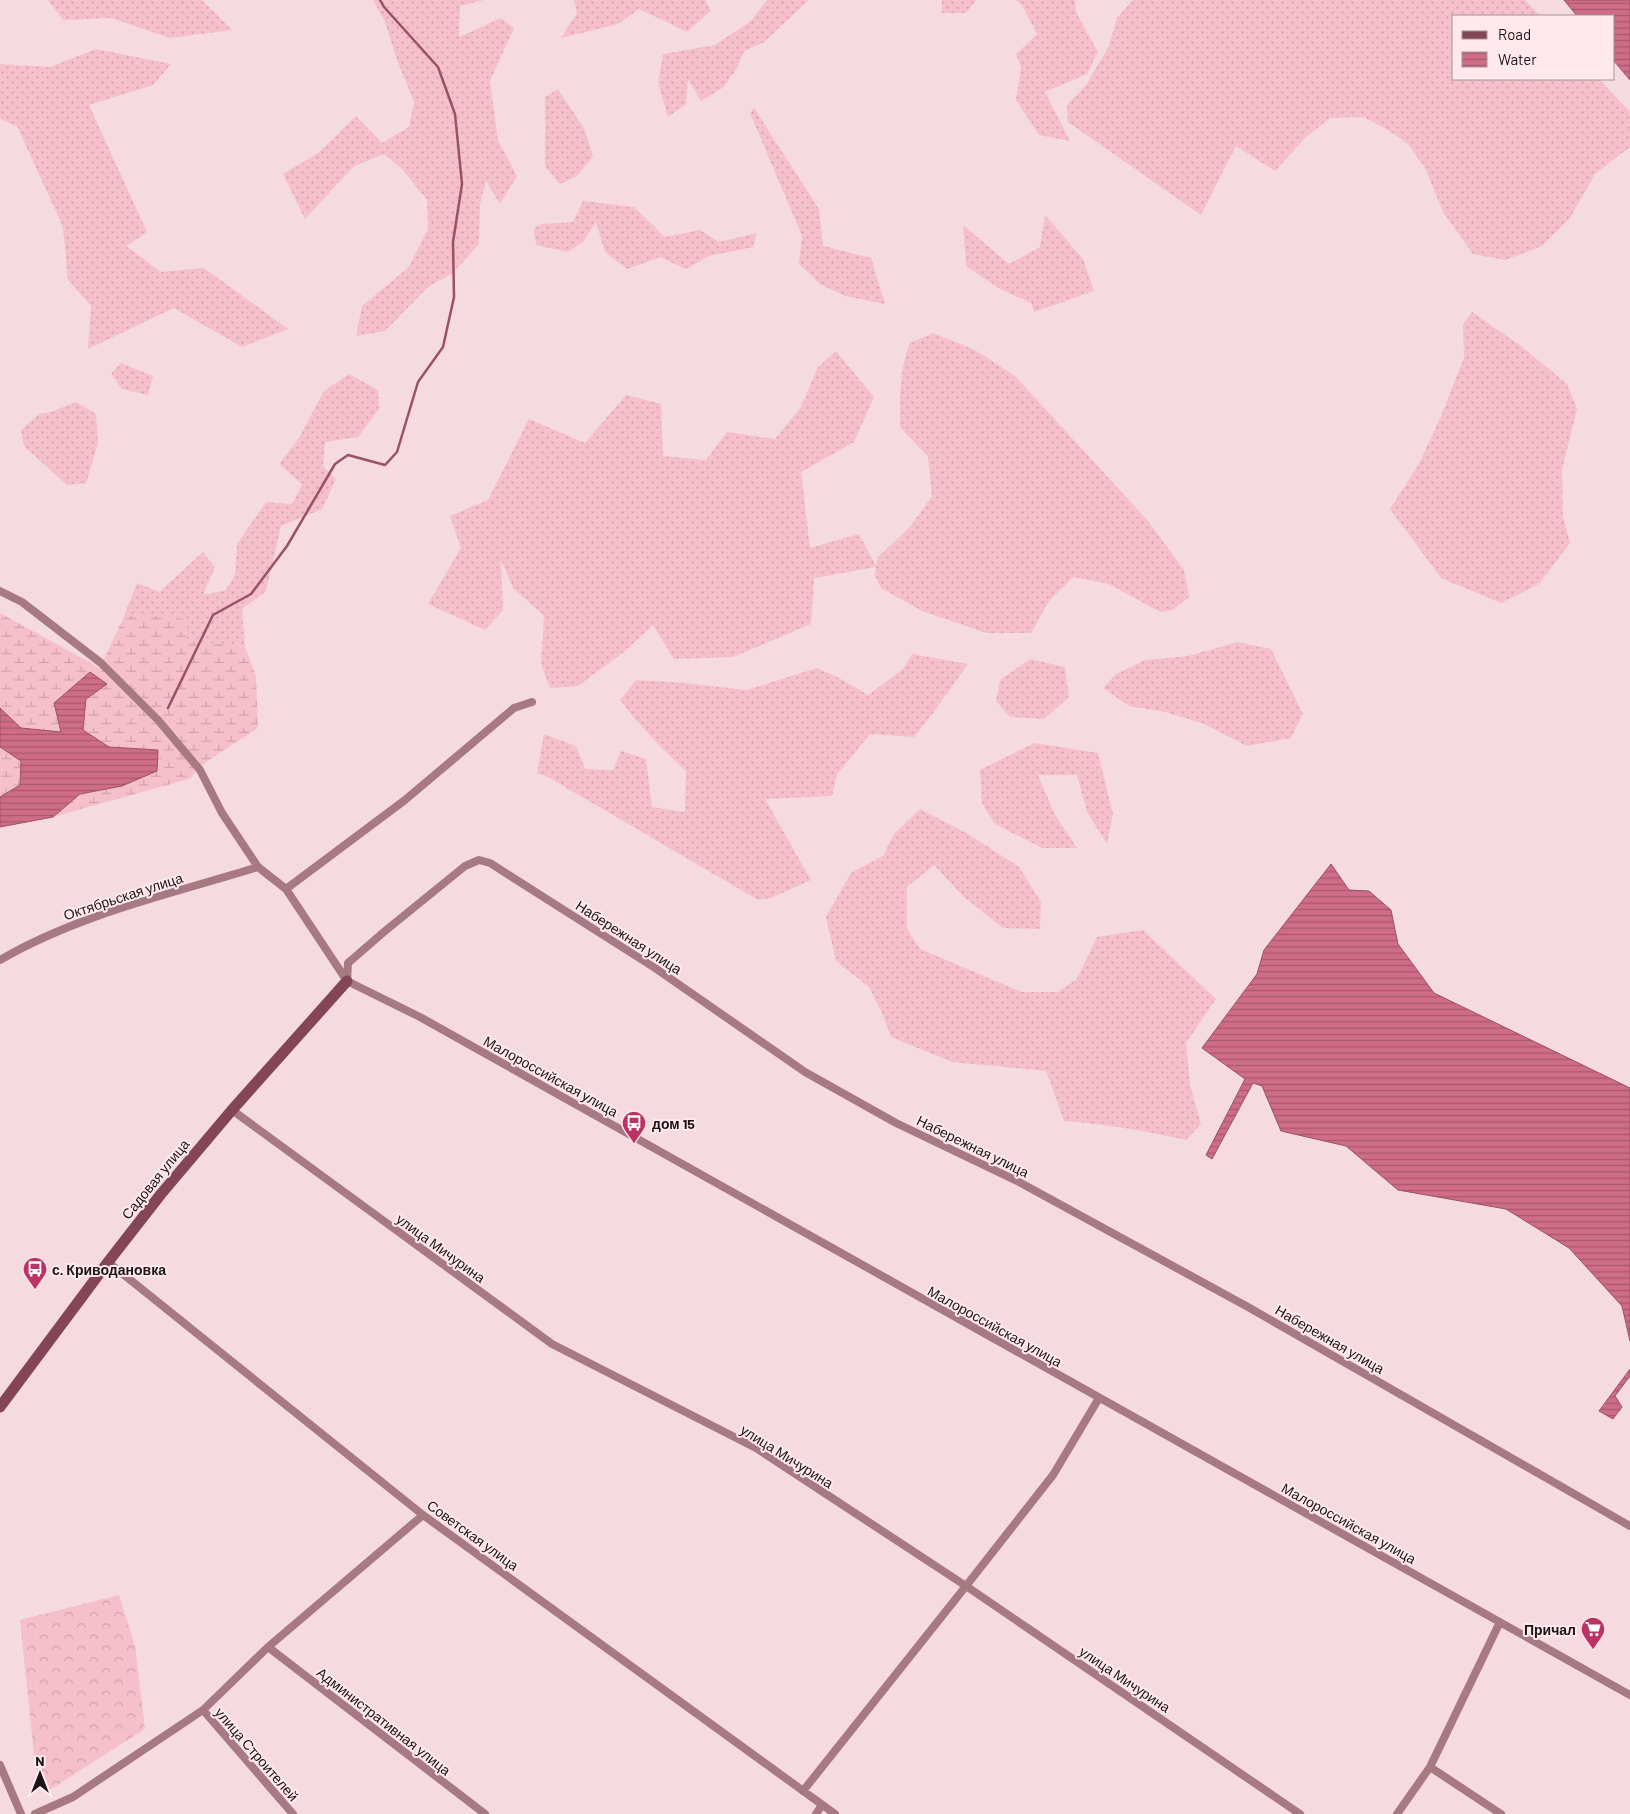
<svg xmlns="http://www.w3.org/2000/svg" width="1630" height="1814" font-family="Barlow,sans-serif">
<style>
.grass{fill:url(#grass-dots)}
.forest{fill:url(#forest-crowns)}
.wetland{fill:url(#wetland-marsh)}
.water{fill:url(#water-rules);stroke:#995265}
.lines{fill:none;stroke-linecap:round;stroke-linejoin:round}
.stream{stroke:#995265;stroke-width:2.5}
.street{stroke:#a67983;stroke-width:8}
.secondary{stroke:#844657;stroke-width:11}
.labels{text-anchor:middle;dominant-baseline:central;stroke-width:4;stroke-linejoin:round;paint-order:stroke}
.street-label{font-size:14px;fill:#1c1416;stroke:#ffe9ee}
.poi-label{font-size:14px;font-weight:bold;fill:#1c1416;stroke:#ffe9ee;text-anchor:start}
</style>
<defs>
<pattern id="grass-dots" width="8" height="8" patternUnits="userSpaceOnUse" patternTransform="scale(1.25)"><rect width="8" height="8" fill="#f5bfcb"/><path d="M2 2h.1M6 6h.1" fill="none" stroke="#d1a3ae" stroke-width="1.8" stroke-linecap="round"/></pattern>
<pattern id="forest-crowns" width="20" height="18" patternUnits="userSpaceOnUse" patternTransform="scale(1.25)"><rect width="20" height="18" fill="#f5bfcb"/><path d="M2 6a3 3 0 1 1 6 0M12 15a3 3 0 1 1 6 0" fill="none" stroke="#d1a3ae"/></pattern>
<pattern id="wetland-marsh" width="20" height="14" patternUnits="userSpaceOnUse" patternTransform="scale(1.25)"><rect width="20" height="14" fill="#f5bfcb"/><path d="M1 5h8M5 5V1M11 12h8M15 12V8" fill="none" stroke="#d1a3ae"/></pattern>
<pattern id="water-rules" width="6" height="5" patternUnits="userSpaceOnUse" patternTransform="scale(1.25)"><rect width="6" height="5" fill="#cf6c87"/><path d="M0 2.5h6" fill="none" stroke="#a7586d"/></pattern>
</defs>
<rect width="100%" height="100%" fill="#f5dbe0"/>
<path class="grass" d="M48,0h154l30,30 -62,8 -59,-20 -48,2z
M373,0h111l-24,6 -1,31 42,-19 13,10 -24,53 8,59 19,36 -17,28 -14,-23 -6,23 -1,40 -26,29 -25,14 -43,44 -29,5 6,-30 47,-39 19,-38 -1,-29 -25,-31 -18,-15 -30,12 -49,53 -22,-45 35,-21 38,-37 26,27 27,-16 5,-25 -16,-39 -13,-41z
M574,0h131l6,11 -24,21 -48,-23 -21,15 -57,14 16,-25z
M767,0h42l-45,42 -20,9 -6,15 -14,21 -23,14 -13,-22 -2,25 -18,13 -10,-34 5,-29 52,-9 36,-24z
M942,0h34l-10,13h-24z
M1016,0h59l1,12 22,40 -11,22 -42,18 25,49 -31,-6 -23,-35 5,-33 -5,-13 21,-20 -15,-29z
M1133,0h392l15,16h-86v63h145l31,33v35l-35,27 -25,44 -28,28 -37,14 -32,-6 -30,-42 -18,-44 -17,-24 -20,-14 -24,-13 -34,1 -24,19 -31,34 -39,-25 -35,69 -133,-93 -1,-17 19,-20 22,-37 9,-30z
M96,49l75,15 -18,21 -64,20 58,127 -21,14 35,26 43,-4 84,61 -46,18 -68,-39 -86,41 3,-43 -23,-26 -5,-53 -46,-101 -17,-7v-55l50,3z
M558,89l27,41 8,27 -16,19 -17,8 -15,-18v-69z
M754,108l65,101 4,37 48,12 14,46 -40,-8 -25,-12 -21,-20 3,-28 -52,-123z
M583,201l51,6 31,30 35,-7 19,12 38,-9 -4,14 -44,9 -23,13 -26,-12 -33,12 -22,-17 -9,-30 -12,19 -16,11 -32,-7 -2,-17 8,-4 31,-2z
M1045,215l38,44 11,32 -60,21 -3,-9 -31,-14 -34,-23 -3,-41 46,39 31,-17z
M1472,312l49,34 46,38 10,25 -15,61 1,47 7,26 -31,41 -38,19 -60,-25 -51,-69 29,-45 22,-48 23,-58 -1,-33z
M933,333l42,17 40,26 134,146 35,48 5,27 -16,13 -13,2 -51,-28 -36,-7 -24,24 -18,32h-45l-64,-22 -41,-23 -6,-12 1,-9 -62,11 -3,46 -78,33 -59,2 -21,-34 -29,27 -46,34 -28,2 -9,-24 3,-48 -31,-28 -12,-28 2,50 -18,20 -57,-26 33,-56 -11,-32 38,-16 41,-81 56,24 41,-48 35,9 2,52 43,4 21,-28 48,7 26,-32 17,-40 18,-16 38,46 -20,45 -53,30 9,76 49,-14 17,32 2,-9 32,-30 22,-31 -4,-39 -28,-30c0,-28 -1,-57 10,-84z
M121,363l32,13 -5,19 -26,-6 -11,-15z
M349,374l29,16 1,19 -21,28 -33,5 -2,24 13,13 -14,30 -41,17 -15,65 -24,18 3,38 -58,-7 -63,-24 13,-33 22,9 44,-40 12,15 -12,28 23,-5 9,-15 2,-31 29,-42 26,2 10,-20 -23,-20 20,-26 25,-47z
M76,402l20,12 2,29 -12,40 -19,2 -43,-39 -3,-16 18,-16 12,-2z
M1238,642l33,7 32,65 -12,24 -44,8 -45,-23 -37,-11 -36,-6 -26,-18 13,-14 29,-14 43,-4z
M912,654l56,10 -35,49 -19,24 -44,-3 -33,40 -5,22 -67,3 46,81 -40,18 -13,2 -210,-123 -11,-4 7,-39 32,12 9,23 28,1 8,-19 25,8 6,48 33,5 1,-41c-24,-22 -46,-45 -66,-71l16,-20 49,3 62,7 70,-22 20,9 31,18 35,-26z
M1030,659l35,8 4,30 -25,22 -34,-2 -14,-16 4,-21z
M1034,743l64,10 15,61 -6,30 -20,-32 -10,-37h-39l17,40 22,33h-35l-47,-24 -13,-21 -2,-33z
M920,809l48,25 51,33 22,35 -1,27 -37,-1 -39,-31 -30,-32 -27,22v41l13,21 102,43h36l19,-13 20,-42 46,-7 73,69 -30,44 4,42 11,39 -15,16c-40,-9 -80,-16 -122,-19l-18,-50 -94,-9 -61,-25 -9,-24 -13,-26 -33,-26 -10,-44 25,-44 33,-18 9,-20z"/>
<path class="forest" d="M119,1595l16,51 10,83 -97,62 -13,-26 -15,-145z"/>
<path class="wetland" d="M0,613l100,55 24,-52h51l12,5v19l58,7 11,29 2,52 -52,34 -17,17 -136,38 27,-23 42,-8 36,-36 -49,-3 -26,-17 7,-58 -29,60 -40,-4 -21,-20z
M0,747l21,13 -1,25 -20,12z"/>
<path class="water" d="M1564,0h66v80l-16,-19v-45h-37z
M90,672l17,12 -21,15 -3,31 26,17 49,3 -1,21 -35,15 -42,8 -27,23 -53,10v-30l20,-12 1,-24 -21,-14v-39l21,20 40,4 -7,-29z
M1331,864l18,26 20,1 22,19 7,34 36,49 196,95v253l-8,-35 -53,-58 -63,-39 -108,-19 -52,-44 -65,-15 -19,-45 -9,-3 -41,76 -6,-4 39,-76 -43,-31 55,-74 7,-24z
M1630,1369v7l-15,20 7,11 -9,12 -14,-8z"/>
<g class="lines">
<path class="stream" d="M168,708l45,-93 38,-21 36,-48 48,-82 13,-9 37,10 12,-13 21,-70 25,-35 11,-50 -1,-55 9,-58 -7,-70 -17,-47 -54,-60 -4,-7"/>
<path class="street" d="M0,591l22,11 79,61 57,57 42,50 22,43 36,54 28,22 61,92
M286,889l119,-89 109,-92 18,-6
M0,960c79,-46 171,-66 258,-93
M347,981l1,-18 37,-32 80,-65 14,-6 11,3 165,105 150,104 91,51 123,59 229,125 382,219
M347,981l73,36 1210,678
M232,1110l320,234 204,104 210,138 334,228
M108,1262l315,253 412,299
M268,1647l217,167
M203,1710l90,104
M0,1765l21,49
M1430,1767l71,47
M803,1791l163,-205 87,-111 46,-77
M35,1814l38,-17 130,-87 65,-63 155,-132
M816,1814l6,-9
M1397,1814l33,-47 70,-145"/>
<path class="secondary" d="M0,1407l108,-145 53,-68 71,-84 115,-129"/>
</g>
<defs>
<symbol id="bus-pin" viewBox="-11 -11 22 30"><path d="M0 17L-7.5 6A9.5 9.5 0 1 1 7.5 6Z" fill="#be3164" stroke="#ffe9ee"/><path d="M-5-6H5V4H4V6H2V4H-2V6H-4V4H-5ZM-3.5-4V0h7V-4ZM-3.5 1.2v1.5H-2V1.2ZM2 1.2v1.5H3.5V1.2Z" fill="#fff"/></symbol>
<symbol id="supermarket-pin" viewBox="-11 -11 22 30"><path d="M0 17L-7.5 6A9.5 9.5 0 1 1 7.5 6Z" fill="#be3164" stroke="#ffe9ee"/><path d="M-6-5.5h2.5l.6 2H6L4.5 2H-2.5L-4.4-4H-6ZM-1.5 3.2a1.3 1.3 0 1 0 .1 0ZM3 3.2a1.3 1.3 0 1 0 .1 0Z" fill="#fff"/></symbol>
</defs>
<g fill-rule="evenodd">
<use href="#bus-pin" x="620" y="1109" width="28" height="38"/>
<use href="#bus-pin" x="21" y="1255" width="28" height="38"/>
<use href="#supermarket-pin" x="1579" y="1615" width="28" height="38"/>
</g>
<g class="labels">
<g class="street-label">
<text transform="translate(123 896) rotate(-18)">Октябрьская улица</text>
<text transform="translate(629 937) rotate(33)">Набережная улица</text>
<text transform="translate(551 1076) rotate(29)">Малороссийская улица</text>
<text transform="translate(973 1146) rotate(26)">Набережная улица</text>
<text transform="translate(155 1179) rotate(-51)">Садовая улица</text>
<text transform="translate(441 1248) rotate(36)">улица Мичурина</text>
<text transform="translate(995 1326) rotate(29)">Малороссийская улица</text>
<text transform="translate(1330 1339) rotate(30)">Набережная улица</text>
<text transform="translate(787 1456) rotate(32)">улица Мичурина</text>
<text transform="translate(1349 1523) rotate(29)">Малороссийская улица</text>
<text transform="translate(473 1535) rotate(36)">Советская улица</text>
<text transform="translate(1125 1679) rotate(34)">улица Мичурина</text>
<text transform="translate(384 1721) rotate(38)">Административная улица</text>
<text transform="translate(257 1754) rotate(49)">улица Строителей</text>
</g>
<g class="poi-label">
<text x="652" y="1123">дом 15</text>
<text x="52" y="1269">с. Криводановка</text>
<text x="1576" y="1629" text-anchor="end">Причал</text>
</g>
</g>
<rect x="1452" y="15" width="162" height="65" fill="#ffe9ee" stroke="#a49498"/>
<rect x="1462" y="31" width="25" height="8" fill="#844657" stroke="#a49498"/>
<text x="1498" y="40" font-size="15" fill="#1c1416">Road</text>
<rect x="1462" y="52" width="25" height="15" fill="url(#water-rules)" stroke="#a49498"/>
<text x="1498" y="65" font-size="15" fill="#1c1416">Water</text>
<g transform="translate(40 1774)" stroke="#ffe9ee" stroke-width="4" paint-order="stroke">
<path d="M0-4L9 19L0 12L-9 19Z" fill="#1c1416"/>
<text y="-8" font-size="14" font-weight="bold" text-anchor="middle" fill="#1c1416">N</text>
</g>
</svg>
